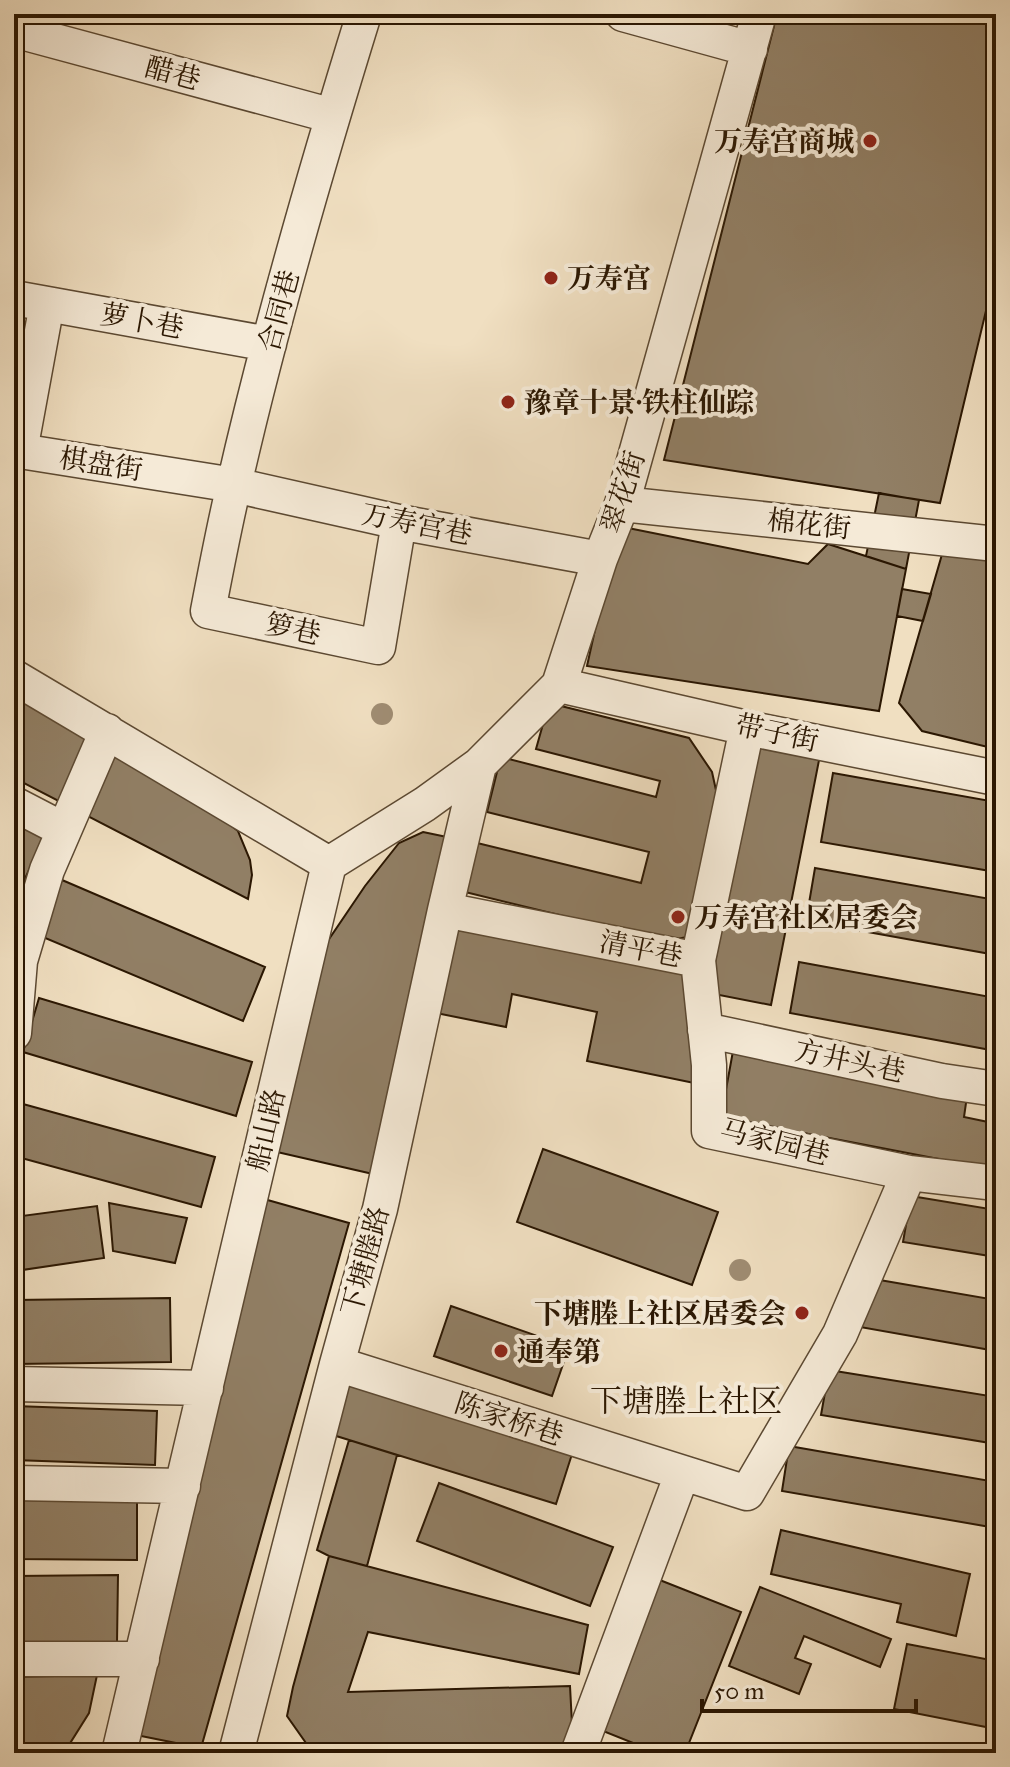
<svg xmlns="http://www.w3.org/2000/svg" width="1010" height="1767" font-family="'IM FELL Great Primer','Noto Serif SC',serif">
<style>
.building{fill:#917f65;stroke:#2b1702;stroke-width:2}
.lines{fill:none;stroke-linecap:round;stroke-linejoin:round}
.minor-casing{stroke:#5c4932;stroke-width:37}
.minor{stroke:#f5ead7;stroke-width:34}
.tree{fill:#9f8c72}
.poi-dot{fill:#8f2418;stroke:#f5ead7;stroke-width:3}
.labels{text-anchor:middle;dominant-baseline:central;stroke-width:8;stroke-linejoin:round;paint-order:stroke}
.street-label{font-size:28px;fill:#2b1702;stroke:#f5ead7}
.poi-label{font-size:28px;font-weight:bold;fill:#2b1702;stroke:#f5ead7;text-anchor:start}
.quarter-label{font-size:32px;fill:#2b1702;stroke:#f5ead7}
</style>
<rect width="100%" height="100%" fill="#f0dfc1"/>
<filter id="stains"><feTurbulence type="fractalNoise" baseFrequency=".0025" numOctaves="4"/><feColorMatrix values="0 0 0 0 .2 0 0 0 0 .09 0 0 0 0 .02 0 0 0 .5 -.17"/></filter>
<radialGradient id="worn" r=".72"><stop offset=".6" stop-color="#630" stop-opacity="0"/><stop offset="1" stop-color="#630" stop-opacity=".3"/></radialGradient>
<path class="building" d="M777,14h219v255l-56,234 -276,-43z
M879,493l40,7 -13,69 -40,-13z
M618,526l190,38 20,-20 78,25 -27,142 -292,-45z
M943,551l53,9v189l-74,-18 -23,-28z
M902,589l29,5 -8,27 -26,-5z
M14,694l183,104 41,33 12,29 2,15 -4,24 -234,-121z
M557,705l132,33 23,34 9,41 -34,124 -21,4 -205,-50 12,-49 168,41 8,-31 -162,-40 11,-44 11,-9 147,38 4,-16 -124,-32 9,-32z
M759,738l62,12 -50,255 -62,-12z
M833,773l163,29v70l-175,-30z
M14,822l31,15 -27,56 -4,-1z
M423,832l24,5 -74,337 -96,-22 44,-201 44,-65 34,-43z
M815,868l181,32v55l-190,-34z
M62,880l203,87 -22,54 -205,-86z
M450,921l240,50 9,113 -112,-23 10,-49 -85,-18 -6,33 -75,-15z
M799,962l197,36v53l-206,-38z
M39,998l213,64 -16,54 -213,-64z
M733,1051l234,45 -3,21 29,6 3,-14v61l-275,-53z
M23,1104l192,53 -14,50 -187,-51v-19z
M543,1149l175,63 -26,73 -175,-63z
M911,1196l85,14v47l-93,-15z
M264,1199l85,24 -148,525 -65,-13z
M109,1203l78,15 -12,45 -62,-12z
M97,1206l7,52 -82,12 -8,-53z
M868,1278l128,22v51l-136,-24z
M170,1298l1,64 -157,2v-64z
M451,1306l118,41 -17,49 -118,-40z
M829,1370l167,27v47l-175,-29z
M350,1380l223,71 -17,53 -223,-69z
M14,1406l143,5 -2,54 -141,-5z
M349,1440l48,15 -30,111 -38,-10 -12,-6z
M789,1446l207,36v46l-214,-37z
M439,1483l174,64 -23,59 -173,-65z
M14,1494l123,1v65l-123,-1z
M781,1530l189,44 -14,62 -59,-14 4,-18 -130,-30z
M329,1556l259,69 -9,49 -211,-42 -20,60 222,-6 3,57h-267l-19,-27 6,-29z
M118,1575l-1,68 -103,1v-68z
M647,1575l94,37 -56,141h-27l-70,-28z
M760,1587l131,52 -11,28 -76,-31 -9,22 16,6 -12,30 -70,-28z
M907,1644l89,17v68l-102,-20z
M97,1675l-8,38 -22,35 -5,5h-48v-76z"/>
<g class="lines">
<defs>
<path id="minor" d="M364,14c-48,155 -94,313 -130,471 -10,42 -18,84 -26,126l170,36 21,-125
M623,14l127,35
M14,30l319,86
M14,298l255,46
M47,304l-27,147 214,34 165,37 201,37
M622,504l374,40
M14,677l315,187 -210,889
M559,685l188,43 249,50
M747,728l-49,232 11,105v66l200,42 87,10
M14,804l50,26
M329,864l96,-60 54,-39 80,-80 41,-126 22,-55 137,-490
M445,910l253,50
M705,1030l237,51 54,8
M14,1033l6,-72 27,-91 60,-139
M337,1364l410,129 93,-159 69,-161
M14,1384l192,4
M14,1483l169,3
M14,1659h128
M236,1753l101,-389 43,-155 65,-299 34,-145
M578,1753l104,-279"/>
</defs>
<use href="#minor" class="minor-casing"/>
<use href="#minor" class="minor"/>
</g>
<g class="tree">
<circle cx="382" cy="714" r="11"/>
<circle cx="740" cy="1270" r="11"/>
</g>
<g class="poi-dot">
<circle cx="870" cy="141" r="8"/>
<circle cx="551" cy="278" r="8"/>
<circle cx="508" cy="402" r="8"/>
<circle cx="678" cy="917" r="8"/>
<circle cx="802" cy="1313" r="8"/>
<circle cx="501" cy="1351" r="8"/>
</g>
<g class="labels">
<g class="street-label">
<text transform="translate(173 73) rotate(15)">醋巷</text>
<text transform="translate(279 311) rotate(-75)">合同巷</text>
<text transform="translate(142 321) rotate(10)">萝卜巷</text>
<text transform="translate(101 464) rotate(9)">棋盘街</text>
<text transform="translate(623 492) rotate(-72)">翠花街</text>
<text transform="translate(417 524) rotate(11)">万寿宫巷</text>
<text transform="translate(809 524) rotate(6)">棉花街</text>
<text transform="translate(293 629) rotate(12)">箩巷</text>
<text transform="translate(777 733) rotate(12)">带子街</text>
<text transform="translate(641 949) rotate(11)">清平巷</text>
<text transform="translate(850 1061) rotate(12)">方井头巷</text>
<text transform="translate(266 1130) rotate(-77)">船山路</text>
<text transform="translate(775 1142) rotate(14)">马家园巷</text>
<text transform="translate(365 1261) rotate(-75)">下塘塍路</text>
<text transform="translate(509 1419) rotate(18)">陈家桥巷</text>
</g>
<g class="poi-label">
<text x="854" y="141" text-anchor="end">万寿宫商城</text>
<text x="567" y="278">万寿宫</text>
<text x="524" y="402">豫章十景·铁柱仙踪</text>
<text x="694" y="917">万寿宫社区居委会</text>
<text x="786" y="1313" text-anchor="end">下塘塍上社区居委会</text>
<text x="517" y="1351">通奉第</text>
</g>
<g class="quarter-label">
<text x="686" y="1401">下塘塍上社区</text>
</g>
</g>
<rect width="1010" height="1767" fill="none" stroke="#f0dfc1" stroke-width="48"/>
<rect x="16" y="16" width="978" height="1735" fill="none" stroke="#2b1702" stroke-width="4"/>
<rect x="24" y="24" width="962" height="1719" fill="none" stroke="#2b1702" stroke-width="2"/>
<path d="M702 1699v12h214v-12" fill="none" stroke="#2b1702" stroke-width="4"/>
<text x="714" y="1699" font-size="24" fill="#2b1702" stroke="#f5ead7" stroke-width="6" paint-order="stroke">50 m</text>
<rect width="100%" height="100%" filter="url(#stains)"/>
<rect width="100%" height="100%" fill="url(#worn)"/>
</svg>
